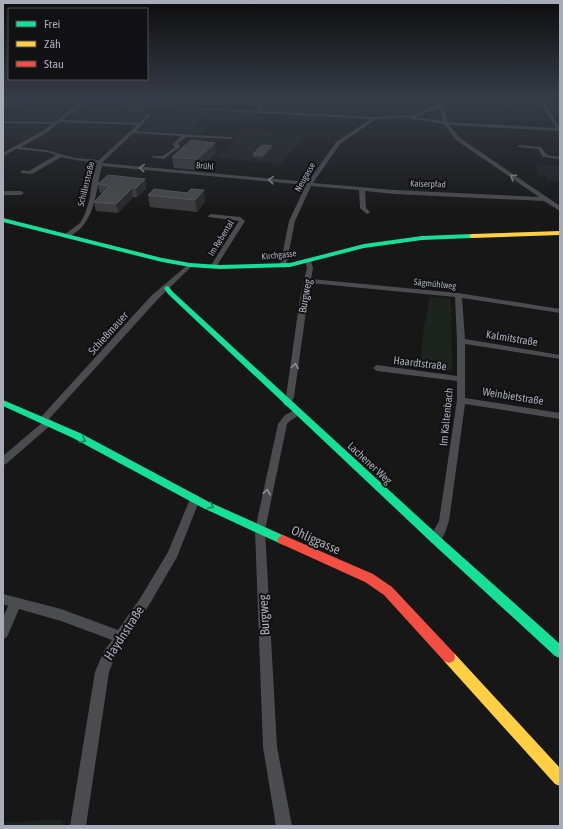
<svg xmlns="http://www.w3.org/2000/svg" width="563" height="829" font-family="'Asap Condensed',sans-serif">
<style>
.built{fill:#212123}
.green{fill:#1d241e}
.lines{fill:none;stroke-linecap:round;stroke-linejoin:round}
.street{fill:#4b4c50;fill-rule:evenodd}
.fast{fill:#16e098;fill-rule:evenodd}
.slow{fill:#ffcf43;fill-rule:evenodd}
.jam{fill:#f24e42;fill-rule:evenodd}
.wall{fill:#3d3d3f}
.shaded-wall{fill:#29292a}
.building{fill:#49494c;stroke:#58595d}
.oneway{stroke:#8c9099}
.oneway2{stroke:#14835c}
.labels{text-anchor:middle;dominant-baseline:central;stroke-width:4;stroke-linejoin:round;paint-order:stroke}
.far-street-label{font-size:9px;fill:#a8adb8;stroke:#111113}
.street-label{font-size:11px;fill:#a8adb8;stroke:#111113}
.near-street-label{font-size:13px;fill:#a8adb8;stroke:#111113}
</style>
<rect width="100%" height="100%" fill="#171717"/>
<path class="built" d="M176,108l29,2 -2,3 3,1 -12,12 16,2 -7,6 -63,-4 16,-17 18,1 1,-3h-2z
M116,112l20,1 -3,4 10,1 -6,4 -27,-1z
M232,144l61,5 -13,15 -65,-7 5,-4h4z
M536,164l24,2v16l-13,-1 -1,-5 -9,-1z"/>
<path class="green" d="M244,130l61,5 -12,14 -61,-5z
M430,297l17,1 4,2 1,69 -3,2 -23,-1 -6,-5 4,-38z
M45,820h19l-2,6h-59v-3z"/>
<g class="lines">
<path class="street" d="M87,97l73,4 -2,1 -68,-3 -28,21 78,3 7,-9 3,-1 1,2 -15,16 95,6 2,1 -2,1 -45,-2 -9,7 3,1v2l-16,12 -13,-2 2,-1h10l12,-9 -3,-2 9,-9 -48,-3 -31,30 206,19 28,-40 35,-23 -217,-12 2,-1 101,5 7,-9 2,1 -5,8 114,6 39,-2 22,-9 7,-9h4l-6,8 3,2 3,15 109,6 -19,-31h4l19,31v3l-111,-6 11,13 100,68v5l-16,-10 -150,-7 -29,-3 1,17 4,4 -3,2 -7,-6 -1,-18 -48,-4 -16,35 -9,45 -3,2 -3,-2 9,-45 17,-36 -204,-19c-7,26 -6,60 -36,72l-3,-2 1,-1 16,-12 5,-9 5,-16 2,-17 5,-18 -22,-3 -14,-3 -29,17 -11,-1 -1,-1 3,-2 6,1 27,-16 -10,-3 -30,-3 -13,7v-3l41,-23 8,-6 -49,-1v-2l52,1zM439,107l4,14 -28,-4 23,-9zM410,117l2,2 32,5 12,16 83,57 -145,-7 -81,-7 27,-39 36,-25zM59,122l78,3 -38,35 -24,-2 -29,-8 -25,-3 27,-15z
M520,145l21,2 6,8 13,2v2l-17,-2 -5,-8 -20,-2v-1z
M3,191h18l3,2 -3,2h-18z
M211,214l29,3 5,4 -29,46 -3,2 -3,-2 29,-46 -30,-4 -1,-1z
M308,259l3,2 2,7 -2,11 147,14 102,16v4l-98,-15 3,41 95,16v4l-95,-15v54l95,15v6l-95,-15 -16,117c-3,8 -6,25 -18,21l-2,-3 10,-18 18,-121v-19l-80,-10 -4,-3 4,-3 80,11v-35l-2,-44 -145,-14 -16,114 -4,9 -3,1 -4,-3 3,-7 14,-99 7,-30 -2,-7z
M190,263l2,1v2l-34,33 -109,120 5,3 -2,2 -46,40 -3,1v-9l40,-34 -4,-3 2,-2 111,-122z
M297,409l4,3c-3,5 -10,7 -14,12l-22,106 12,217 15,79h-16l-13,-79 -8,-217 23,-106 7,-9z
M195,495l4,1 1,3 -23,58 -28,48 -35,54 -5,13 -23,154h-16l25,-154 9,-21 8,-11 -51,-19 -42,-12 -12,28 -4,2v-21l5,-12 -5,-2v-10l58,15 57,21 23,-33 27,-45 22,-53 1,-3z"/>
<path class="fast" d="M3,218l159,40 28,5 30,2 70,-2 74,-19 58,-8 50,-2 3,2 -3,2 -50,2 -58,8 -74,19 -70,2 -30,-2 -28,-5 -159,-40z
M167,286l2,1 4,5 266,244 121,108v14l-5,-2 -124,-114 -263,-248 -4,-6z
M3,400l77,33 129,69 78,35 2,3 -2,3 -4,2 -4,-2 -78,-36 -128,-69 -70,-32z"/>
<path class="slow" d="M560,231v4l-88,3 -3,-2 3,-2z
M449,651l5,2 106,115v18l-5,-2 -111,-123 -1,-4 1,-4z"/>
<path class="jam" d="M283,535l90,39 19,13 62,66 1,4 -1,4 -5,2 -5,-2 -60,-66 -19,-13 -86,-39 -2,-3 2,-3z"/>
</g>
<path class="wall" d="M3,97l18,1 2,10 -20,-1z
M136,97h18l-1,2h-4v4l-6,8 -15,3z
M272,146v3l-9,9 -10,-1v-3z
M216,153l-18,17 -24,-2 -2,-11z
M145,179l1,9 -9,9h-4l-15,16 -22,-2 -2,-9 8,-9h-2l-2,-9z
M187,193l18,9 -8,10 -47,-5 -2,-12z"/>
<path class="shaded-wall" d="M145,97h3l1,6 -6,8 -15,3 -1,-9z
M215,143l1,10 -18,17 -1,-11z
M272,146v3l-9,9v-3z
M145,179l1,9 -9,9 -1,-9z
M132,188l1,9 -15,16 -2,-9z
M204,190l1,12 -8,10 -2,-12z"/>
<path class="building" d="M3,97h16l2,1h-16z
M136,97h9l-4,4 -14,4z
M191,140l24,3 -18,16 -25,-2z
M262,145l10,1 -9,9 -10,-1z
M108,175l37,4 -9,9h-4l-16,16 -22,-2 16,-16 -12,-2z
M154,189l33,4 4,-4 13,1 -9,10 -47,-5z"/>
<defs><path id="oneway-chevron" d="M-2-3.5L2.5 0L-2 3.5" fill="none" stroke-width="1.6" stroke-linecap="round" stroke-linejoin="round"/></defs>
<g class="oneway">
<use href="#oneway-chevron" transform="translate(142 168) rotate(-175)"/>
<use href="#oneway-chevron" transform="translate(513 177) rotate(-146)"/>
<use href="#oneway-chevron" transform="translate(271 180) rotate(-175)"/>
<use href="#oneway-chevron" transform="translate(295 366) rotate(-82)"/>
<use href="#oneway-chevron" transform="translate(267 492) rotate(-78)"/>
</g>
<g class="oneway2">
<use href="#oneway-chevron" transform="translate(83 440) rotate(27)"/>
<use href="#oneway-chevron" transform="translate(211 506) rotate(26)"/>
</g>
<linearGradient id="sky" x2="0" y2="1"><stop stop-color="#0d0d0d"/><stop offset="0.46" stop-color="#363c47"/><stop offset="1" stop-color="#363c47" stop-opacity="0"/></linearGradient>
<rect width="563" height="213" fill="url(#sky)"/>
<g class="labels">
<g class="far-street-label">
<text transform="translate(205 166) rotate(5)">Brühl</text>
<text transform="translate(305 177) rotate(-60)">Neugasse</text>
<text transform="translate(86 184) rotate(-76)">Schillerstraße</text>
<text transform="translate(428 184) rotate(2)">Kaiserpfad</text>
<text transform="translate(221 238) rotate(-58)">Im Rebental</text>
<text transform="translate(279 255) rotate(-6)">Kirchgasse</text>
<text transform="translate(435 284) rotate(6)">Sägmühlweg</text>
</g>
<g class="street-label">
<text transform="translate(305 296) rotate(-80)">Burgweg</text>
<text transform="translate(108 333) rotate(-48)">Schießmauer</text>
<text transform="translate(512 338) rotate(9)">Kalmitstraße</text>
<text transform="translate(420 363) rotate(7)">Haardtstraße</text>
<text transform="translate(513 396) rotate(9)">Weinbietstraße</text>
<text transform="translate(446 417) rotate(-84)">Im Kaltenbach</text>
<text transform="translate(370 463) rotate(43)">Lachener Weg</text>
</g>
<g class="near-street-label">
<text transform="translate(316 540) rotate(24)">Ohliggasse</text>
<text transform="translate(264 615) rotate(-93)">Burgweg</text>
<text transform="translate(124 633) rotate(-57)">Haydnstraße</text>
</g>
</g>
<rect width="563" height="829" fill="none" stroke="#a8adb8" stroke-width="8"/>
<rect x="8" y="8" width="140" height="72" fill="#111113" stroke="#4d4f55"/>
<rect x="16" y="21" width="20" height="6" fill="#16e098" stroke="#4d4f55"/>
<text x="44" y="28" font-size="12" fill="#a8adb8">Frei</text>
<rect x="16" y="41" width="20" height="6" fill="#ffcf43" stroke="#4d4f55"/>
<text x="44" y="48" font-size="12" fill="#a8adb8">Zäh</text>
<rect x="16" y="61" width="20" height="6" fill="#f24e42" stroke="#4d4f55"/>
<text x="44" y="68" font-size="12" fill="#a8adb8">Stau</text>
</svg>
